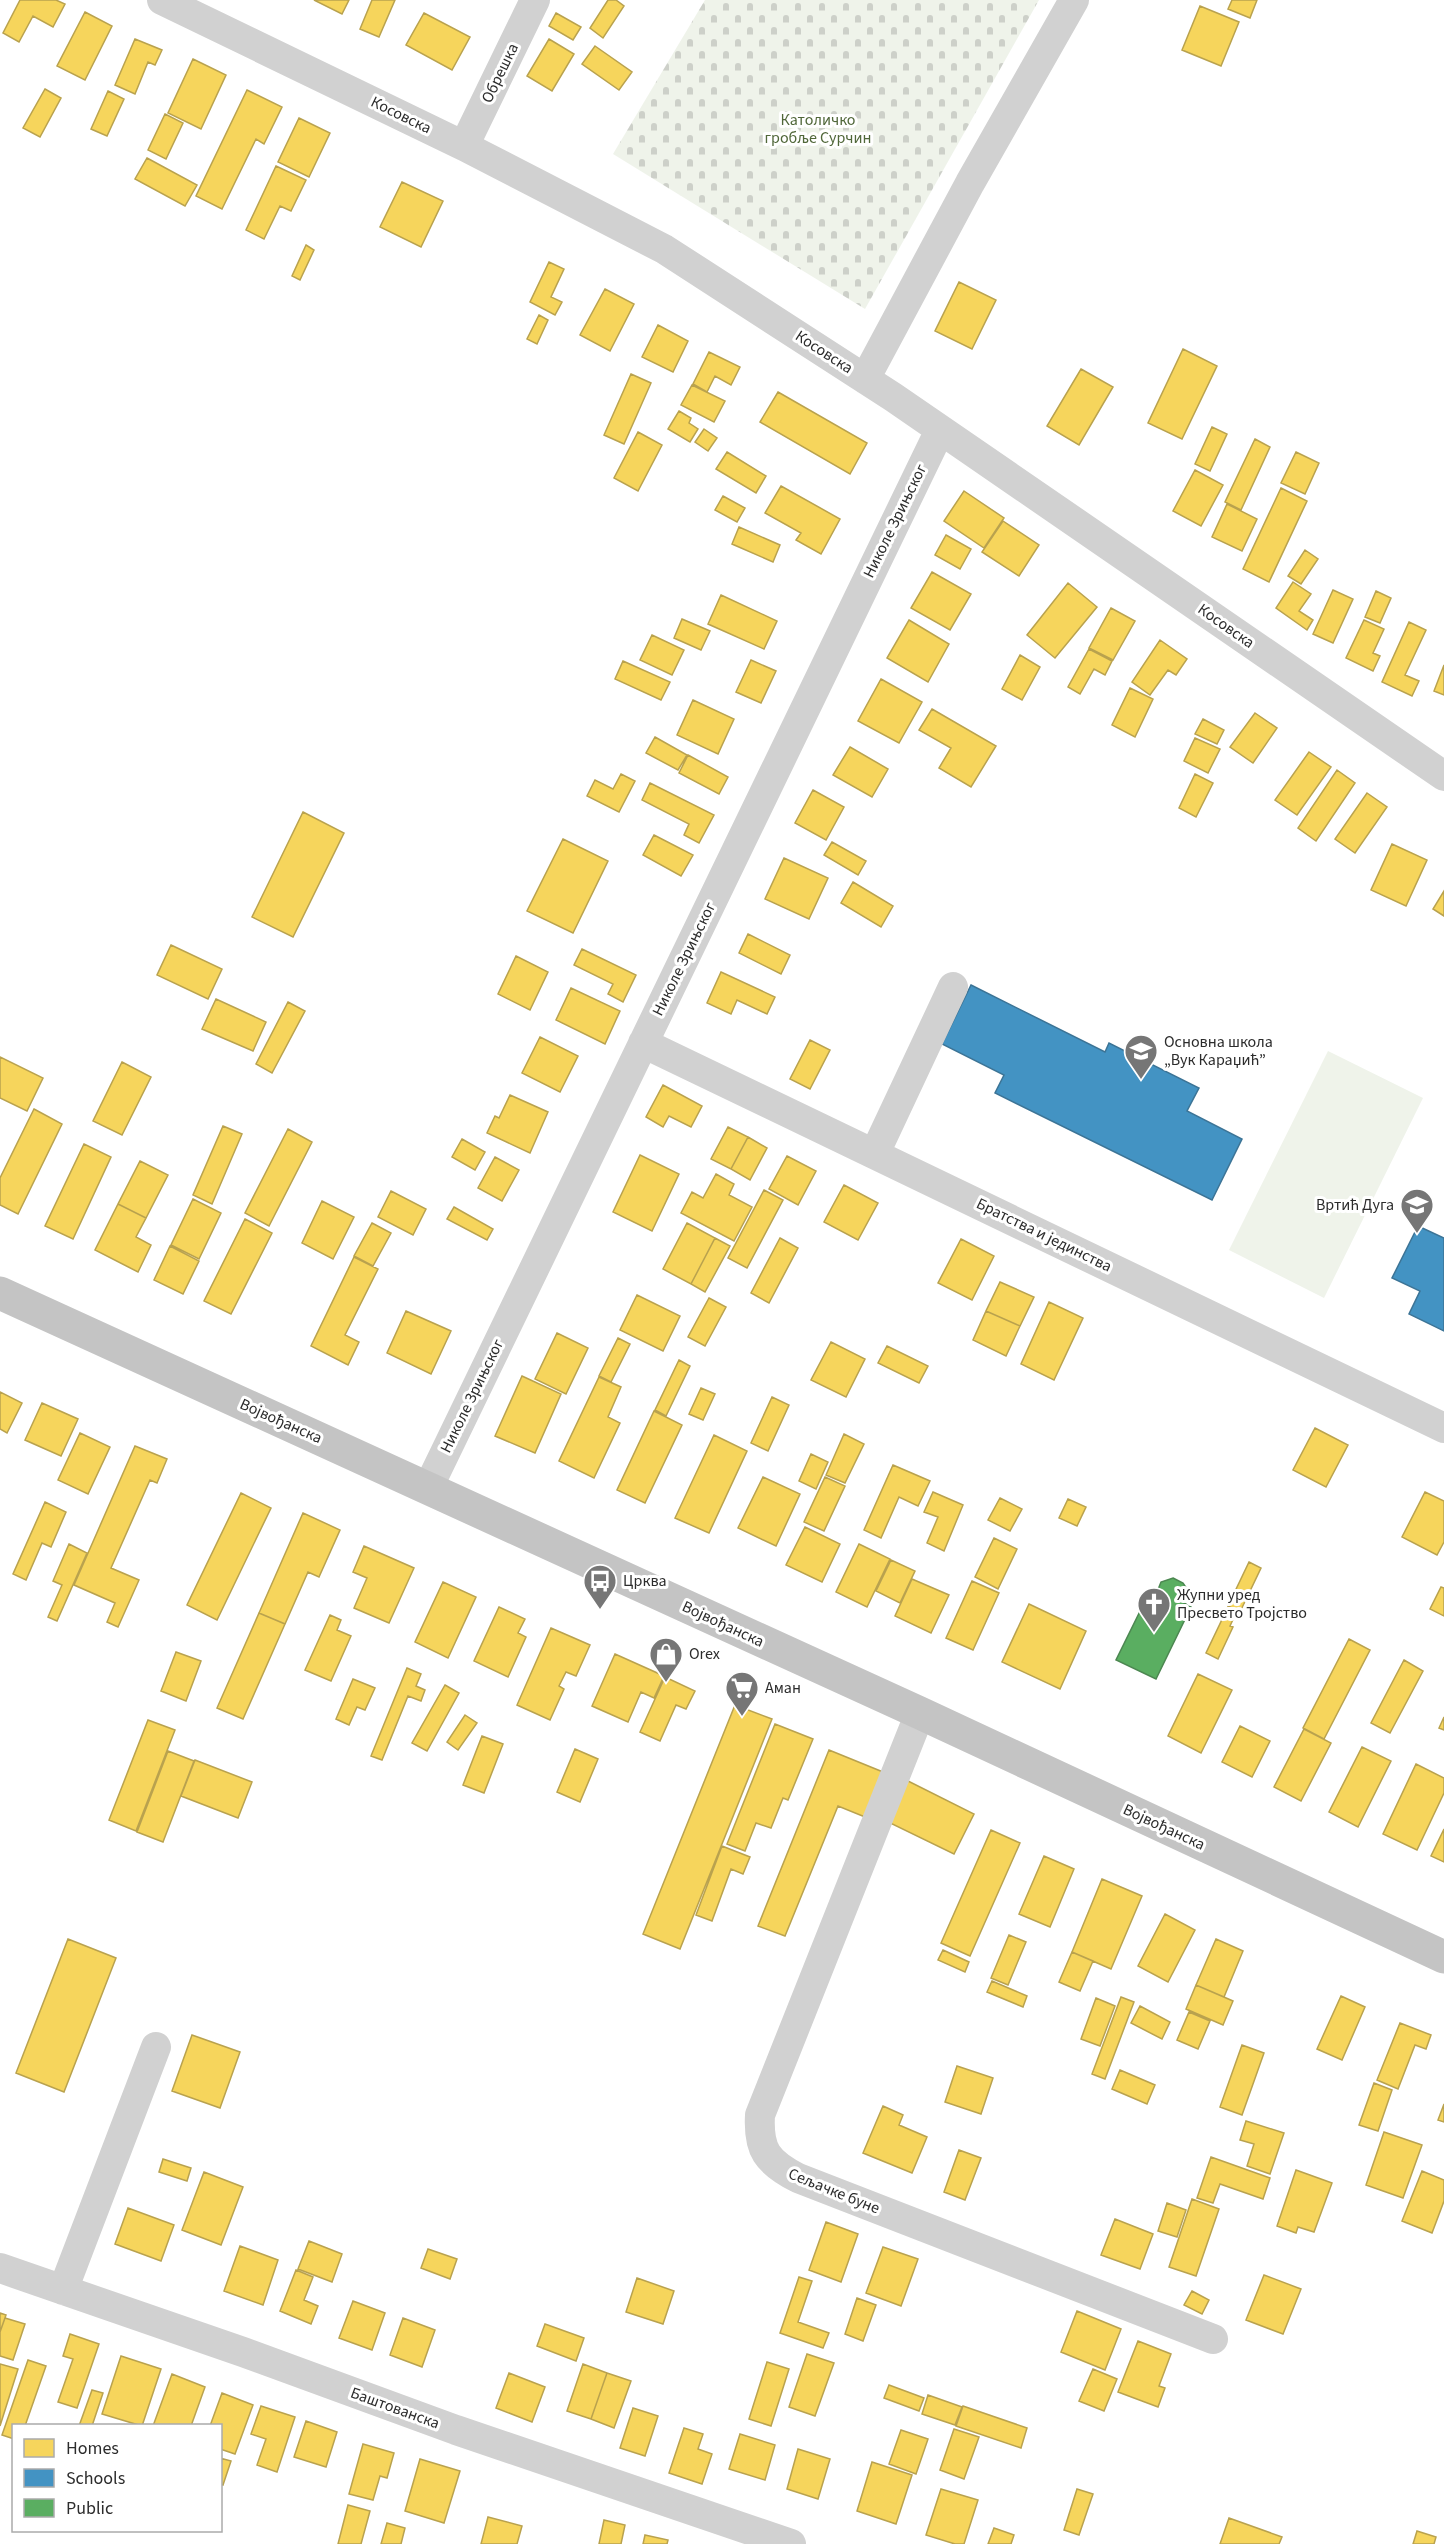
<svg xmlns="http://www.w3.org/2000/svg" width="1444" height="2544" font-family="'Source Sans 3',sans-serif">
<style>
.cemetery{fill:url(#cemetery-stones)}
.pitch{fill:#eff3ea}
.homes{fill:#f6d55c;stroke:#b9a24e;stroke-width:1.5}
.schools{fill:#4393c3;stroke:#3c7496;stroke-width:1.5}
.public{fill:#5aae61;stroke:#4c8751;stroke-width:1.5}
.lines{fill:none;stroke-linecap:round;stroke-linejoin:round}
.minor{stroke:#d1d1d1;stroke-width:30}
.major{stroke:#c4c4c4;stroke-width:33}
.labels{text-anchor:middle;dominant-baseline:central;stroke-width:6;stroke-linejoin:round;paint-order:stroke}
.street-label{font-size:16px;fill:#2c2c2c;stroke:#fff}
.park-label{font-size:16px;fill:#506739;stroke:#fff}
.poi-label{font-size:16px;fill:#2c2c2c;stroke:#fff;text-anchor:start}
</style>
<defs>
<pattern id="cemetery-stones" width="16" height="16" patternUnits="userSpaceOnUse" patternTransform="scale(1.5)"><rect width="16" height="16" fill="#eff3ea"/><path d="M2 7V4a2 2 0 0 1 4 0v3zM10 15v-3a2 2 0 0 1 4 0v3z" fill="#cdd0c9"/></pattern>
</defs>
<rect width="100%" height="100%" fill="#fff"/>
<path class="cemetery" d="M705,0h334l-174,309 -252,-155z"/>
<path class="pitch" d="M1328,1051l95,47 -99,200 -95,-48z"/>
<path class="homes" d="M20,0h36l9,4 -12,23 -20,-11 -14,26 -16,-9z
M314,0h35l-7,14z
M372,0h23l-16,37 -19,-8z
M608,0h8l8,6 -21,32 -13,-10z
M1232,0h25l-7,18 -22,-9z
M1200,6l39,16 -18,44 -39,-16z
M85,12l27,14 -27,54 -28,-14z
M424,13l46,24 -18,33 -46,-25z
M556,13l25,14 -8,13 -24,-14z
M135,39l27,11 -7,15 -7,-3 -13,32 -20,-9z
M549,39l25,15 -22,37 -25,-15z
M595,46l37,26 -13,18 -37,-26z
M193,59l33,16 -25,54 -33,-16z
M45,89l16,9 -21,39 -17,-9z
M247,90l35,17 -18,37 -8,-5 -34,70 -26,-13z
M108,91l16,8 -17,37 -16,-7z
M165,114l18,9 -17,36 -18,-9z
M299,118l31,15 -21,44 -31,-15z
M147,158l50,27 -12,21 -50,-27z
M276,166l30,14 -15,31 -11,-5 -16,33 -18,-9z
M402,182l41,19 -22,46 -41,-20z
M306,245l8,5 -14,30 -8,-4z
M549,262l15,7 -13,28 11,5 -7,13 -25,-13z
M959,282l37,18 -24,49 -37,-18z
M605,289l29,15 -24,47 -30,-16z
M539,315l9,5 -11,24 -10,-5z
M658,325l30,16 -15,31 -31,-15z
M1183,349l34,17 -35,73 -34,-16z
M709,352l31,15 -9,18 -16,-9 -8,16 -14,-8z
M1081,369l32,18 -34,58 -32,-19z
M631,374l20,9 -27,61 -20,-9z
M692,385l33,16 -11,21 -33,-17z
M778,392l89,51 -17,31 -90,-52z
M679,411l12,7 -2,5 9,6 -8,13 -22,-13z
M1212,427l15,7 -17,37 -15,-7z
M704,429l13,9 -9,13 -13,-9z
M638,432l24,13 -24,46 -24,-13z
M1255,439l15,8 -29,63 -16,-8z
M727,452l39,24 -10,17 -40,-24z
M1296,452l23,11 -14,31 -24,-11z
M1195,470l28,15 -22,41 -28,-15z
M781,486l59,33 -19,35 -25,-14 5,-7 -36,-20z
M1281,488l26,13 -38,81 -26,-13z
M964,491l40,27 -20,30 -40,-27z
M723,496l22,12 -8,14 -22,-12z
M1227,504l30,15 -15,32 -30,-14z
M1003,521l36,24 -20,31 -37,-24z
M739,527l41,18 -7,17 -41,-18z
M946,535l25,14 -11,20 -25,-14z
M1305,550l13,9 -17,25 -13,-8z
M932,572l39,22 -21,36 -39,-22z
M1293,582l18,12 -12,17 14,9 -6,10 -31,-22z
M1068,583l29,24 -42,51 -28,-23z
M1333,590l20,9 -20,44 -20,-9z
M1376,591l15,7 -11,25 -15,-6z
M721,595l56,26 -13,28 -56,-25z
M1111,608l24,13 -22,39 -24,-12z
M682,619l28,12 -9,19 -27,-12z
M909,620l40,24 -21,38 -41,-24z
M1364,620l20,9 -11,24 7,3 -7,15 -27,-13z
M1409,622l17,8 -21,45 14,6 -7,15 -30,-14z
M652,635l32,15 -12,25 -32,-15z
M1160,640l27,19 -11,16 -8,-5 -18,25 -18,-13z
M1089,649l23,12 -7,14 -11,-6 -14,25 -12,-7z
M1020,655l20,12 -18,33 -20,-11z
M751,660l25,11 -15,32 -25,-11z
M623,661l47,21 -9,18 -46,-21z
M1444,665v30l-10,-4z
M881,679l41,23 -23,41 -41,-22z
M1130,688l23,11 -18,38 -23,-12z
M693,700l41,19 -16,35 -41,-19z
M932,709l64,37 -25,41 -32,-19 12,-20 -32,-18z
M1255,713l22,15 -24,35 -23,-16z
M1203,719l21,11 -7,14 -22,-10z
M655,737l32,18 -9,15 -32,-17z
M1195,738l25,11 -12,24 -24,-12z
M850,747l38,22 -16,28 -39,-22z
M1309,752l22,15 -34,48 -22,-15z
M688,755l40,22 -9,17 -40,-21z
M1337,770l18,13 -39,58 -18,-13z
M621,774l14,7 -16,31 -32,-16 8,-16 18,9z
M1195,774l18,9 -17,34 -17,-9z
M650,783l64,32 -15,28 -15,-8 5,-11 -47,-24z
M813,790l31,17 -18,33 -31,-17z
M1367,793l20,14 -32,46 -20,-14z
M303,812l41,21 -51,104 -41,-20z
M654,835l39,20 -12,21 -38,-21z
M563,839l45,22 -35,72 -46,-22z
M832,842l34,19 -8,14 -34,-20z
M1392,844l35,16 -21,46 -35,-16z
M784,858l44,20 -19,41 -44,-20z
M853,882l40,24 -12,21 -40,-24z
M1444,891v25l-11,-7z
M748,934l42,21 -9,19 -42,-21z
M171,945l51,24 -14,30 -51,-24z
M582,949l54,26 -13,27 -15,-8 5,-10 -39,-19z
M516,956l32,16 -18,38 -32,-16z
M721,972l54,25 -8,17 -30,-14 -6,14 -24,-11z
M571,988l49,23 -15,33 -49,-24z
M216,999l50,23 -13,29 -51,-22z
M288,1002l17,9 -33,62 -16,-9z
M540,1037l38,19 -18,36 -38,-19z
M810,1040l20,10 -20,39 -20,-10z
M0,1057l43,21 -16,33 -27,-13z
M122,1062l29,15 -29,58 -29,-14z
M663,1085l39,21 -11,21 -22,-11 -6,11 -17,-10z
M510,1095l38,17 -18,41 -43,-20 8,-17 4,2z
M34,1109l28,15 -44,90 -18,-9v-27z
M223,1126l19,8 -30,70 -19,-9z
M728,1127l20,10 -17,32 -20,-10z
M288,1129l24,13 -43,84 -24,-13z
M748,1137l19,11 -17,32 -19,-11z
M462,1139l23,13 -10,18 -23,-13z
M84,1144l27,13 -38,82 -28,-13z
M640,1155l39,19 -27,57 -39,-19z
M787,1156l29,15 -18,34 -29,-16z
M495,1157l24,13 -17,31 -24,-13z
M140,1161l28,14 -22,43 -28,-14z
M716,1174l18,10 -5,11 23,12 -18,34 -53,-28 11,-21 11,6z
M844,1185l34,18 -20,37 -34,-18z
M764,1190l19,10 -36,68 -19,-10z
M391,1191l35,18 -13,26 -35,-18z
M193,1199l28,14 -22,46 -28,-14z
M322,1201l32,16 -21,42 -31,-16z
M118,1204l28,14 -10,19 15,8 -13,27 -43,-22z
M454,1207l39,22 -6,11 -40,-21z
M245,1219l27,14 -41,81 -27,-13z
M372,1223l19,10 -18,33 -19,-10z
M687,1223l28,15 -24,46 -28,-15z
M715,1238l15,8 -25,46 -14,-8z
M780,1238l18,10 -29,55 -18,-10z
M961,1239l33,17 -22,44 -34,-17z
M170,1246l29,15 -16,33 -29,-14z
M354,1257l24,12 -33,66 14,7 -11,23 -37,-19z
M1000,1282l34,15 -14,29 -34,-15z
M637,1295l43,21 -17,35 -43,-21z
M709,1298l17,9 -21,39 -17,-9z
M1049,1302l34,16 -29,62 -33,-16z
M406,1311l45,20 -20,43 -44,-21z
M986,1311l34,15 -14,30 -33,-16z
M557,1333l31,15 -22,46 -31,-15z
M618,1338l12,6 -19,38 -12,-6z
M831,1342l34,17 -19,38 -35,-17z
M887,1346l41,20 -9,17 -41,-20z
M679,1360l11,6 -24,50 -11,-6z
M522,1376l39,18 -26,59 -40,-17z
M599,1377l22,10 -13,30 12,6 -26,55 -35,-17z
M701,1388l14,6 -12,26 -14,-6z
M0,1392l22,11 -15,30 -7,-4z
M772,1397l17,8 -21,46 -17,-8z
M42,1403l36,16 -17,37 -36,-16z
M654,1411l28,14 -37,78 -28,-13z
M1315,1428l33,17 -22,42 -33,-17z
M80,1433l30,14 -22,47 -30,-14z
M844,1434l20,10 -19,39 -19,-8z
M714,1435l33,16 -38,82 -34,-15z
M135,1446l32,13 -10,24 -7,-3 -39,88 28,12 -21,47 -11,-5 8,-19 -41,-18z
M811,1454l17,8 -12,27 -17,-8z
M893,1465l37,16 -12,25 -19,-9 -18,41 -17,-8z
M763,1477l37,17 -24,52 -38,-18z
M825,1477l20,9 -21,45 -20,-9z
M933,1492l30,13 -19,46 -17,-8 11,-26 -14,-5z
M1425,1492l19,9v41l-7,13 -35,-18z
M241,1493l30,15 -54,112 -30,-15z
M1000,1498l22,11 -12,22 -22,-11z
M1068,1499l18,8 -9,19 -18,-8z
M45,1502l21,10 -15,35 -9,-4 -16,37 -13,-6z
M303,1513l37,17 -21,47 -11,-5 -23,52 -26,-11z
M805,1527l35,17 -18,38 -36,-17z
M994,1538l23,11 -19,40 -23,-12z
M69,1544l18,9 -30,68 -9,-4 14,-32 -9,-4z
M859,1544l31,15 -23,48 -31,-15z
M364,1546l50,22 -25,55 -35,-15 13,-30 -14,-6z
M891,1560l24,11 -15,32 -24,-12z
M1249,1562l12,6 -21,44 -12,-6z
M912,1579l37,16 -18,38 -36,-17z
M972,1581l27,12 -26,57 -27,-12z
M443,1582l33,15 -28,61 -33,-16z
M1441,1587l3,1v28l-14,-7z
M1029,1604l57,27 -26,58 -58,-27z
M499,1607l26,12 -7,14 8,4 -18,40 -34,-16z
M1228,1607l9,4 -7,15 3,1 -15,32 -12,-6z
M259,1613l26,11 -42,95 -26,-11z
M330,1615l11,5 -4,10 14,6 -20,45 -26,-11z
M551,1628l39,17 -14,31 -10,-4 -7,14 5,3 -14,31 -33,-15z
M1349,1639l21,11 -46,89 -21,-11z
M176,1652l25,9 -15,40 -25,-10z
M615,1654l49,22 -10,22 -13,-6 -13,30 -36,-16z
M1404,1660l19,11 -33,62 -19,-10z
M407,1668l14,6 -5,12 9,4 -4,11 -13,-5 -26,64 -11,-4z
M1198,1674l34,16 -31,63 -33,-17z
M665,1677l30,14 -9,18 -10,-4 -16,36 -20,-9z
M353,1679l22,9 -10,22 -8,-3 -8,18 -13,-6z
M445,1685l14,8 -32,58 -15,-8z
M735,1705l37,14 -92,230 -37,-15z
M465,1715l12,8 -19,27 -11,-8z
M1444,1717v13l-5,-2z
M148,1720l27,10 -39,101 -27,-11z
M775,1724l38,15 -25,61 -5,-2 -12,30 -15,-5 -11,28 -18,-7z
M1240,1726l30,15 -18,36 -30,-15z
M1304,1729l27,14 -30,58 -27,-14z
M482,1736l21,8 -19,49 -21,-8z
M1362,1747l29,14 -33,66 -29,-15z
M575,1749l23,10 -18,43 -23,-10z
M829,1750l54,22 -18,45 -27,-11 -53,130 -27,-10z
M168,1751l26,10 -31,81 -26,-10z
M195,1760l57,22 -14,36 -57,-22z
M1416,1764l28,14v15l-27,57 -34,-16z
M906,1780l68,34 -20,40 -68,-33z
M1444,1829v33l-13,-6z
M991,1830l29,13 -50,113 -29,-13z
M722,1846l28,11 -7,17 -12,-5 -19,52 -16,-6z
M1044,1856l30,13 -24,58 -31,-13z
M1102,1879l40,17 -31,73 -39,-17z
M1165,1914l30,16 -27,52 -30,-16z
M1009,1935l17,7 -18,43 -17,-7z
M68,1939l48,19 -52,134 -48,-19z
M1216,1939l27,12 -19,46 -28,-12z
M943,1950l26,12 -4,10 -27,-12z
M1072,1952l21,9 -13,30 -21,-9z
M992,1981l35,15 -4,11 -36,-15z
M1196,1985l37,16 -10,24 -37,-16z
M1341,1996l24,11 -23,53 -25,-11z
M1121,1997l13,5 -29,77 -13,-5z
M1096,1998l19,8 -15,40 -19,-7z
M1140,2006l30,16 -8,17 -31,-16z
M1189,2012l21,9 -12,28 -21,-9z
M1400,2023l31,12 -5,14 -11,-4 -17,44 -21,-9z
M192,2035l48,17 -20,56 -48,-17z
M1242,2045l22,8 -22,62 -22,-8z
M957,2066l36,12 -12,36 -36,-12z
M1120,2070l35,15 -8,19 -35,-15z
M1374,2083l18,7 -14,41 -19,-6z
M1444,2104v18l-6,-2z
M883,2106l20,9 -4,10 28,12 -15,36 -49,-20z
M1246,2121l38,12 -14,41 -23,-8 7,-22 -14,-4z
M1384,2132l38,13 -19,53 -37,-13z
M959,2150l22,8 -16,42 -21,-8z
M1211,2157l59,21 -7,21 -43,-15 -7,19 -16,-5z
M163,2159l28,9 -4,13 -28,-9z
M1296,2170l36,13 -18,49 -16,-5 -2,6 -19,-7z
M1422,2171l22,9v21l-12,32 -30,-12z
M204,2172l39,15 -22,58 -39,-15z
M1192,2199l27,10 -23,67 -27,-9z
M1167,2203l19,7 -9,27 -19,-6z
M128,2208l46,17 -13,36 -46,-17z
M1115,2219l38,15 -13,35 -39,-14z
M826,2222l32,12 -17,48 -32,-12z
M309,2241l33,13 -10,28 -34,-13z
M240,2246l38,14 -15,45 -39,-14z
M883,2247l35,12 -17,47 -35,-13z
M428,2249l29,10 -7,20 -29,-11z
M296,2270l17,7 -9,23 14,6 -7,18 -31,-13z
M1264,2275l37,14 -18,45 -37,-14z
M799,2277l13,4 -14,41 31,11 -6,15 -43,-15z
M637,2278l37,13 -11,33 -37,-12z
M1192,2291l17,9 -7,14 -18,-9z
M857,2298l19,7 -13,36 -18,-7z
M353,2301l32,12 -13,37 -33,-12z
M1077,2311l44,18 -16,41 -44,-18z
M0,2313l6,2 -6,17z
M5,2318l20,6 -12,36 -13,-4v-24z
M403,2318l32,12 -13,37 -32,-12z
M545,2324l39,14 -8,23 -39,-15z
M70,2334l29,10 -22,64 -19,-6 15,-43 -10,-3z
M1138,2341l33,13 -12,32 6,2 -7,19 -40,-15z
M807,2354l27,9 -19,53 -26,-9z
M121,2356l40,13 -19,57 -40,-12z
M28,2360l18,6 -21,60h-11v13l-12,-4z
M767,2362l22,7 -18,57 -22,-7z
M0,2364l18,5 -18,57z
M583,2364l24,9 -16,46 -24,-8z
M1093,2369l24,10 -13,32 -25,-10z
M509,2373l36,14 -13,35 -36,-14z
M607,2373l24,8 -17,47 -23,-9z
M172,2374l33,13 -14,39h-38z
M889,2385l35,13 -5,13 -35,-13z
M92,2390l11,3 -11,33h-13z
M222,2393l31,12 -18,49 -15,-5v-23h-10z
M928,2395l34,12 -7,18 -33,-11z
M261,2406l34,11 -18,55 -20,-7 9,-26 -15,-5z
M963,2406l64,22 -6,20 -65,-22z
M633,2408l25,8 -13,40 -25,-8z
M306,2421l31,11 -11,35 -32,-10z
M684,2428l19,6 -5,15 14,5 -10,30 -33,-11z
M954,2429l25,8 -15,42 -24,-9z
M901,2430l27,9 -12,35 -27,-10z
M740,2434l35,11 -10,35 -36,-11z
M363,2444l31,9 -7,25 -7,-2 -7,24 -24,-6z
M798,2449l32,10 -12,40 -31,-10z
M220,2458l11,3 -8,24 -3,-1z
M420,2459l40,12 -16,52 -39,-12z
M872,2462l40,13 -16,49 -39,-13z
M941,2489l37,11 -14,44h-9l-29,-9z
M1077,2489l16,5 -14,41 -15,-5z
M348,2505l22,6 -9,33h-23z
M488,2517l34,9 -5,18h-36z
M1229,2518l53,19 -3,7h-59z
M604,2520l21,5 -4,19h-22z
M387,2523l18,5 -4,16h-20z
M994,2528l20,7 -3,9h-23z
M1417,2531l19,6 -2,7h-21z
M645,2535l23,5 -1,4h-24z"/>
<path class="schools" d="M971,985l134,67 4,-9 90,45 -12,23 55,28 -30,61 -217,-107 9,-18 -62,-31z
M1418,1226l26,12v93l-35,-17 11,-23 -28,-13z"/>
<path class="public" d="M1173,1578l10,5 4,6 -3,14 7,4 -35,72 -40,-19 35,-71 6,3 4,-10z"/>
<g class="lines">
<path class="minor" d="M162,0l302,146 200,103 229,148 551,379
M464,146l71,-146
M865,379l105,-196 104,-183
M643,1043l801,385
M875,1153l78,-166
M428,1488l512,-1058
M920,1713l-160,402c-2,35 7,47 38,63l415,161
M0,2268l243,84 213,78 335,114
M63,2290l93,-243"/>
<path class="major" d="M0,1293l920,420 524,244"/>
</g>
<defs>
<symbol id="school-pin" viewBox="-11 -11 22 30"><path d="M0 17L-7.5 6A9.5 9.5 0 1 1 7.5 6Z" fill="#767676" stroke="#fff"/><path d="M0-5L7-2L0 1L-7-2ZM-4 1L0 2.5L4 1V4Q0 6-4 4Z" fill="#fff"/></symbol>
<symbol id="bus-pin" viewBox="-11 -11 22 30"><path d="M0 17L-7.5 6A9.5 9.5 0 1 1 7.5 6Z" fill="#767676" stroke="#fff"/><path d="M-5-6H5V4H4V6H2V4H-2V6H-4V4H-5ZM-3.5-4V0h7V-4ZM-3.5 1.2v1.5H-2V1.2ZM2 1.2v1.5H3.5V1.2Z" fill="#fff"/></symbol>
<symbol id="church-pin" viewBox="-11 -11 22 30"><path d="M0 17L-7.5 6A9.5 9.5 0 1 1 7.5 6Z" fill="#767676" stroke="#fff"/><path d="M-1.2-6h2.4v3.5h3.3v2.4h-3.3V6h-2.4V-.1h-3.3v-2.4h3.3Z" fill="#fff"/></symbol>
<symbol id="shop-pin" viewBox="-11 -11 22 30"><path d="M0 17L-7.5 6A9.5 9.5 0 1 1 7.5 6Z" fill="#767676" stroke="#fff"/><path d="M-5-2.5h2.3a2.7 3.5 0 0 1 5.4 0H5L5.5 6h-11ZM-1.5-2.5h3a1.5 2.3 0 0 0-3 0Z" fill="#fff"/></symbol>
<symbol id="supermarket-pin" viewBox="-11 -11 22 30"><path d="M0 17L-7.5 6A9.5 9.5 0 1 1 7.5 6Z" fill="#767676" stroke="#fff"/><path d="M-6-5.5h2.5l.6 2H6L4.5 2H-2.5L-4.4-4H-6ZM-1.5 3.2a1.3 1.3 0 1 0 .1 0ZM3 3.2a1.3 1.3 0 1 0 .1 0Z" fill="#fff"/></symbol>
</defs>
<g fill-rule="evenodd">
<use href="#school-pin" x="1122" y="1032" width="38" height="52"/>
<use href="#school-pin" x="1398" y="1186" width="38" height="52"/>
<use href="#bus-pin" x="581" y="1562" width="38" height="52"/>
<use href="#church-pin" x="1135" y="1585" width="38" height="52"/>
<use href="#shop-pin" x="647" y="1635" width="38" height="52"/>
<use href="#supermarket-pin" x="723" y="1669" width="38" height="52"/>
</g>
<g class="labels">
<g class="street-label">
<text transform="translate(500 73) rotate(-64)">Обрешка</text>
<text transform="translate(401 115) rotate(26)">Косовска</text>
<text transform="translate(824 352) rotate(33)">Косовска</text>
<text transform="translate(895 521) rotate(-64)">Николе Зрињског</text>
<text transform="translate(1226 626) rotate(35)">Косовска</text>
<text transform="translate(684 959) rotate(-64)">Николе Зрињског</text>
<text transform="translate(1044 1235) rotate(26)">Братства и јединства</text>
<text transform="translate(472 1396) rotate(-64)">Николе Зрињског</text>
<text transform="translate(281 1421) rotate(24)">Војвођанска</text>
<text transform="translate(723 1624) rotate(25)">Војвођанска</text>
<text transform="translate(1164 1827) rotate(25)">Војвођанска</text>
<text transform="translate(834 2191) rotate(22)">Сељачке буне</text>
<text transform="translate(395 2408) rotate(20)">Баштованска</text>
</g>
<g class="park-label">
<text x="818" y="120">Католичко<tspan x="818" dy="18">гробље Сурчин</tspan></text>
</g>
<g class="poi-label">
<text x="1164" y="1042">Основна школа<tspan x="1164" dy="18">„Вук Караџић”</tspan></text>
<text x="1394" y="1205" text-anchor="end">Вртић Дуга</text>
<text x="623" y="1581">Црква</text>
<text x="1177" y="1595">Жупни уред<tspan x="1177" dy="18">Пресвето Тројство</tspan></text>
<text x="689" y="1654">Orex</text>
<text x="765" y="1688">Аман</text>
</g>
</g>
<rect x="12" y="2424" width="210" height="108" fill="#ffffff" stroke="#ababab" stroke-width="1.5"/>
<rect x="24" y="2439" width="30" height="18" fill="#f6d55c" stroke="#ababab" stroke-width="1.5"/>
<text x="66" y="2454" font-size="18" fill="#2c2c2c">Homes</text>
<rect x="24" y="2469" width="30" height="18" fill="#4393c3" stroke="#ababab" stroke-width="1.5"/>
<text x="66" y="2484" font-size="18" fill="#2c2c2c">Schools</text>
<rect x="24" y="2499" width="30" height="18" fill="#5aae61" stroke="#ababab" stroke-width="1.5"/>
<text x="66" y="2514" font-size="18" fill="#2c2c2c">Public</text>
</svg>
